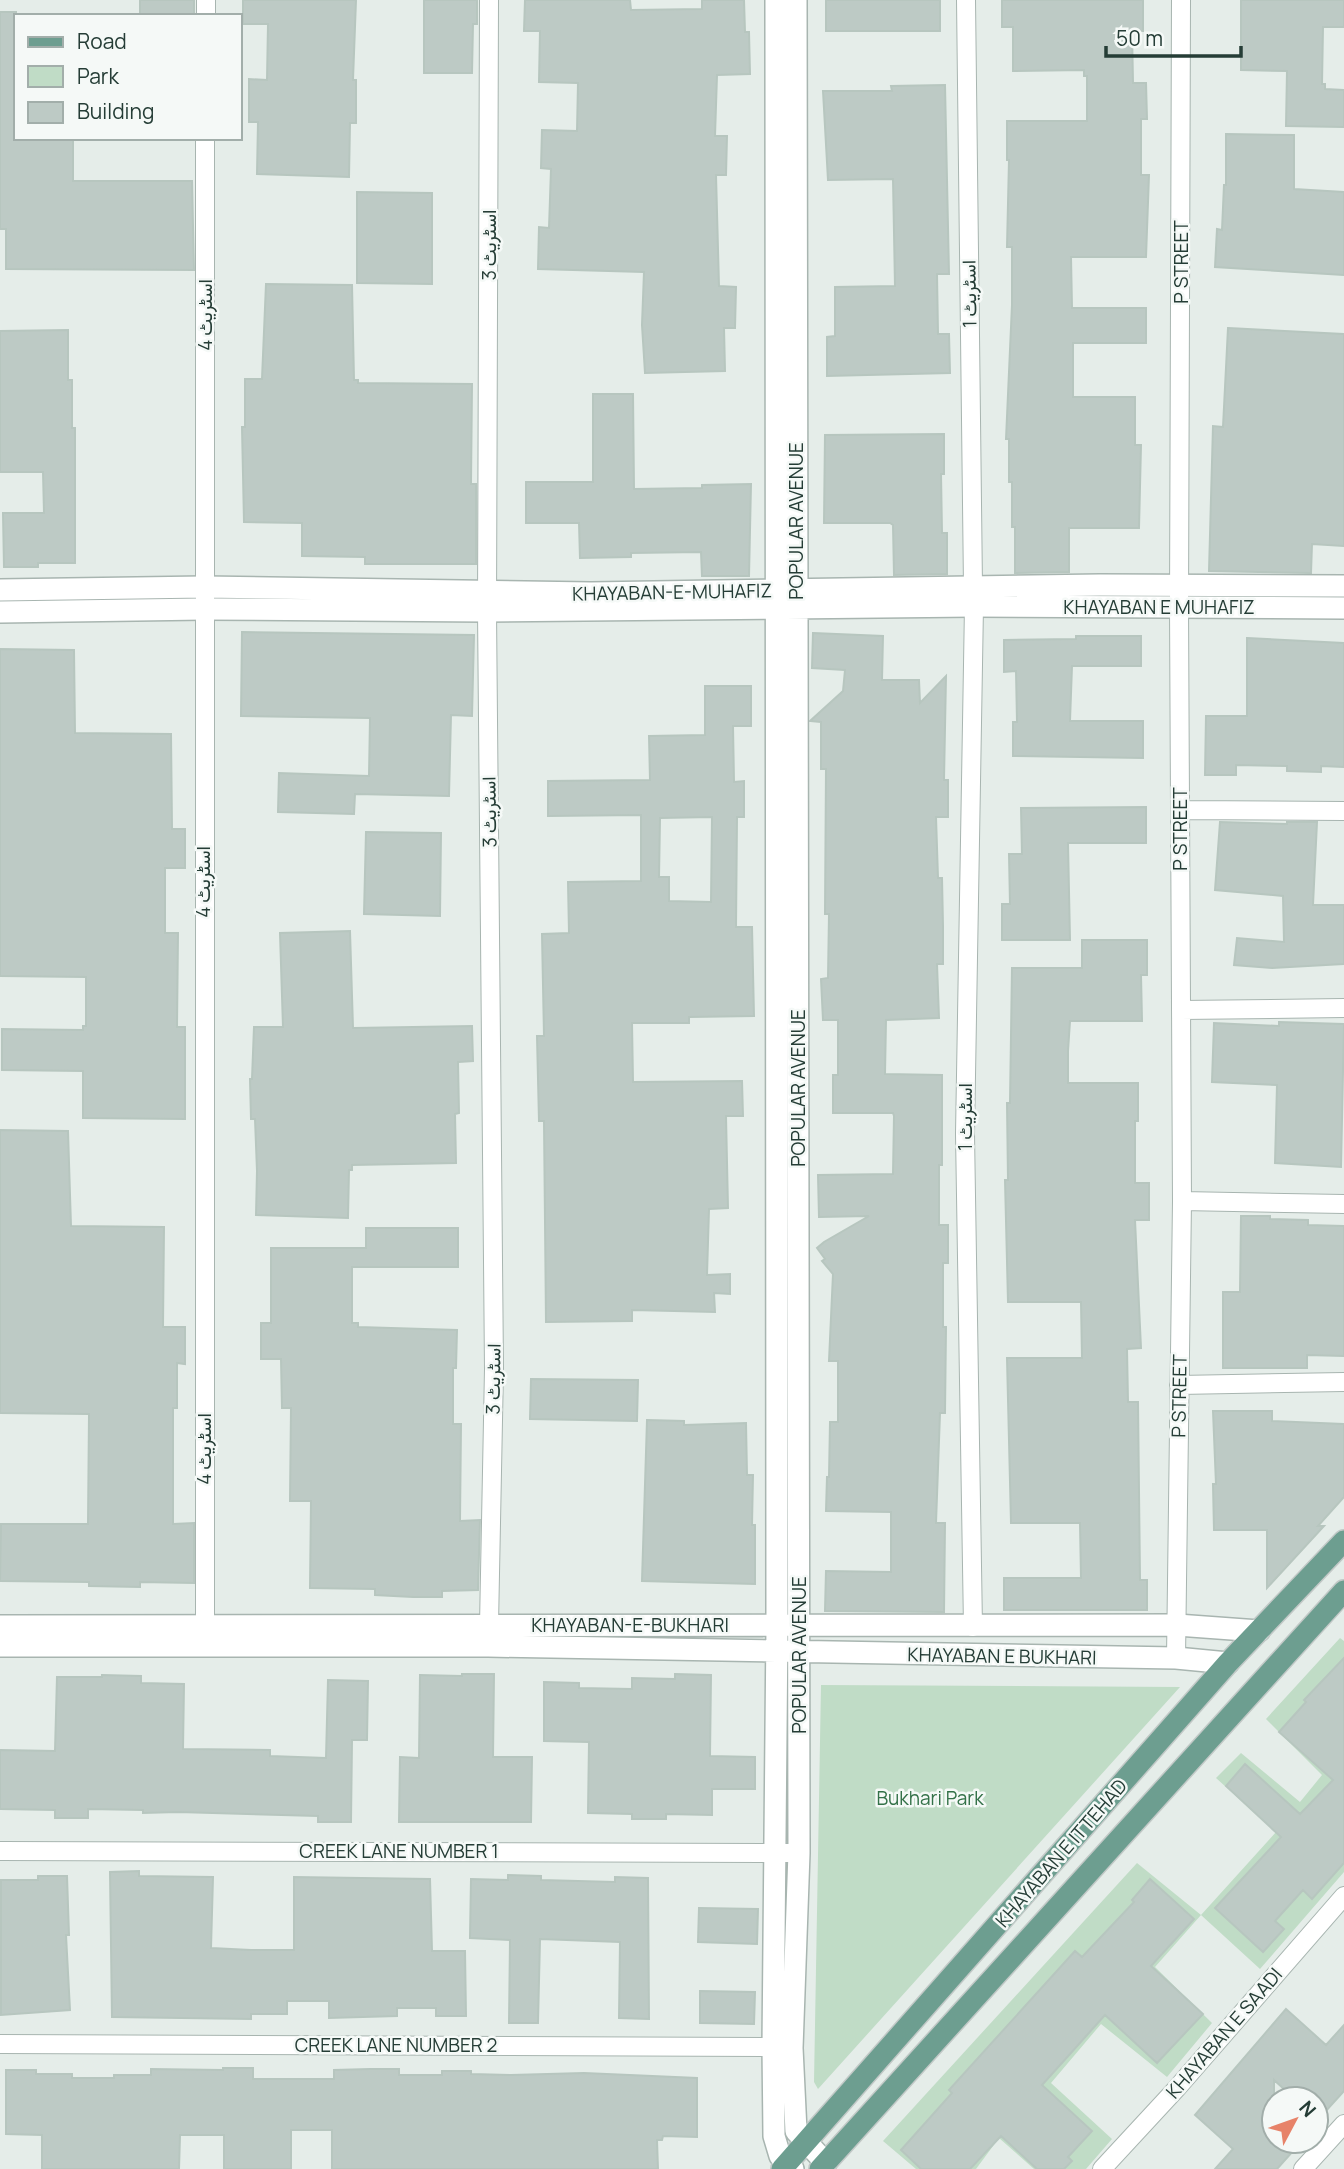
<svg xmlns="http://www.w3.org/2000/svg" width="1344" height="2169" font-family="Manrope,Vazirmatn,sans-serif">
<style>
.green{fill:#c0dcc6}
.building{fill:#bdcac5;stroke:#b7c6bf;stroke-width:2;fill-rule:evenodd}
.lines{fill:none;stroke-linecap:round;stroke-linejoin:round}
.minor-casing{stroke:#a8b5b0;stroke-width:20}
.tertiary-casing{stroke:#a8b5b0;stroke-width:24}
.primary-casing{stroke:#c2c9c7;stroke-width:24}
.minor{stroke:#fff;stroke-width:18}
.tertiary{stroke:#fff;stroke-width:21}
.primary{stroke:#6d9e90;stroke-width:21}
.labels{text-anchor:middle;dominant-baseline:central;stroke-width:5;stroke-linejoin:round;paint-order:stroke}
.street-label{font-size:19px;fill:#253d36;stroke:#f5f9f7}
.park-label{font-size:19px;fill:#337148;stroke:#f5f9f7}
</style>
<rect width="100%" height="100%" fill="#e5ede9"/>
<path class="green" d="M1340,1638l4,3v231l-84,97 -59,-54 -46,52 57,56 -45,54 -66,-53 -50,59 61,56 -26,30h-52l-35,-31 -23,31h-60l-33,-28 254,-278 64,52 75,-83 -60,-54 25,-25 59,49 22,-27 -56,-56z
M821,1685l359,2 -362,402 -4,-7z"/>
<path class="building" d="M140,0h54v16h-54z
M243,0h113l-3,80h3v43h-6l-1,54 -92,-3 1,-52h-9v-43l18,1 1,-56h-25z
M424,0h53v24h-4l-1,49h-48z
M525,0h105l1,10 71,-1v-9h42l1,32h4l1,42 -33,1 -2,61h12l-1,39h-10l3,111 17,1 -1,41h-11l1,43 -80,2 -3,-48 2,-53 -106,-3 1,-42 10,1 2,-59 -10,-1 1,-38 35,1 1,-48 -39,-1 1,-51h-16z
M826,0h114v31h-114z
M1002,0h141v31h-11l1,52h13l1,36h-6v56h8l-3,82h-75l1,51h74v35h-73v54h62v48h6l-2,83h-70v44l-54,1v-46h-3v-45h-3v-43h-3l6,-134v-58h-5l2,-87h-2v-39h80v-45h-3v-6l-71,1v-44h-11z
M1241,0h103v27h-21l-1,57h3v5l19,1v37l-58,-1 1,-55 -46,-1z
M0,12h16v126h57v43h119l2,89 -188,-1v-40h-6z
M945,85l4,189h-12l1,60h11l1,39 -123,3v-39l8,-1v-49l60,-1 -2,-107 -65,1 -5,-89h69l-1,-5z
M1226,134l68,1v54l50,3v83l-129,-8 2,-38 5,1 2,-45h2z
M357,192l75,1v91l-75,-1z
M266,284l86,1 2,95h4v3l114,1 -1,100h5v80h-111v-7l-63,-1v-33l-58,-1 -2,-95h3v-48h17z
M1228,328l116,6v212l-32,-2 -1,29 -102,-2 4,-145 10,1z
M68,330v50h4v48h3v135h-37v4h-34l-1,-54h41l-1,-41h-43v-141z
M593,394h40l1,95 68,-1v-3l49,-1 -2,92h-47l-1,-24 -70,1v4l-51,1 -1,-35h-53v-41h67z
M944,434v40h-3l1,59h5v41l-53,1 -1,-50 -3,-2h-66l1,-88z
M242,632l232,3 -2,81 -21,-1 -2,81 -94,-2 -1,20 -76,-2 1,-39 90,3 1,-58 -129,-2z
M813,633l70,3 -1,44h37l1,23 26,-27 -2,104h4v37h-12l2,61h4l1,48v38h-6l2,54 -53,2 -1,54 57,1v90h-3v60h9v38h-5v64h3l-1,86h-5l-4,110h9l-1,89 -119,-1 1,-40 65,1v-60l-65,-1 1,-34h2l1,-55h8v-61h-9l4,-87 -11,-13 3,-2 -8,-11 7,-6 45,-26 -50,1 -1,-42 75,-1 1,-58 -1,-3h-60v-38h5v-55h-15l-2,-41 7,-1 1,-64h-4l1,-145h-5v-47l-11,-1 33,-30 2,-21 -33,-2z
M1076,636h65v30h-69l-2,55h73v37l-130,-2v-34h4l-1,-51 -12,1v-32l72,-1z
M1247,638l97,5v124l-23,-1v6l-34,-1v-5l-51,-1v10h-31l1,-59h41z
M0,649l74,1 1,83 96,1 1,95h13v39h-20v65h13l-1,94h8v92l-102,-1v-47l-81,-1v-41l81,1v-4h3v-49l-86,-1z
M705,686h46v40h-18l1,56 10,-1v36h-7l-1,110h16l2,89 -65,1v6h-57l1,59 109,-1 1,35h-17l2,92 -19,1 -2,66 23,-1v20l-16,-1 1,19 -83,-2v11l-86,1 -2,-201h-5l-2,-85h7l-2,-102 27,-1 -1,-51 73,-1v-66l-93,1v-35l102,-1 -1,-44 56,-1zM712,817l-1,85 -42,-1v-24h-10l1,-59z
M1146,807v36h-78l2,97h-68v-36h8l-1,-50h13l-1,-46z
M1220,822l67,2v-2h30l-4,83h31v59l-72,4 -38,-3 3,-27 47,4 -1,-46 -68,-6z
M366,832l75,1 -1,83 -76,-2z
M350,931l3,97 119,-2 1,35 -15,1 1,51 -4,1 1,49 -104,2v5h-3l-1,48 -92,-3 1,-44 -2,-52h-4l-1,-40h2l2,-52h29l-3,-94z
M1082,940h65v35h-6l1,46h-72l-2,30v32h70v38h-3v62h14v37h-14l6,128 -14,1 1,53h10l2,178h7v30h-143v-32h77l-1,-55h-69l-4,-165h75l-1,-56h-73l-3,-122h3l-1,-77h3l2,-135h70z
M1279,1022l65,2 -3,143 -66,-4 2,-78 -65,-3 2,-59 65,3z
M0,1130l68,1 3,95 93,1 -1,100h22v37l-8,-1v45h-4v116l21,-1v60l-54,-1v5l-51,-1v-4l-89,-1 1,-57h87l1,-110 -89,-1z
M1241,1216h29v3l38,1v5l36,1v130l-37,-1v13h-84v-76h17z
M366,1228h92v39h-106v56h6v4l99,3 -1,38h-3v56h8l-1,97 20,-1 -2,70 -36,1v6h-29l-38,-2v-6l-65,-1 1,-87h-21l1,-93h-9l-1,-49h-20v-36h10v-75h95z
M531,1379l107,1 -1,41 -107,-2z
M1213,1411h59v10l72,3v73l-26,29h6l-57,62v-58h-53l-1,-46h3z
M647,1420l37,1v4l62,-2 1,52h6l-1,50h3v59l-113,-3z
M1344,1658v205l-32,36 -9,-9 -28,31 9,8 -21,23 -48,-44 66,-71 -55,-51 19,-22 55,50 33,-34 -54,-48 27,-30 -2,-2z
M462,1674h32l-1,83h39l-1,65h-132l1,-65 19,1 1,-83 42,1z
M675,1674l36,1 -1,81 45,1v32h-43v26l-46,-1v5h-34v-5l-44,-1 1,-71 -45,-1v-59l35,1v5l53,1v-11l43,1z
M102,1675l39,1v7l43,1 -1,65 87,1v6l56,2 2,-78 40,1 -1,59h-15l-1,82h-33v-6l-140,-4 -35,1v-3l-55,-1v9h-33v-8l-55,-1v-59l55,1 2,-74h45z
M139,1871v5l74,1 -2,71 40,2h43v-73l136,2 2,72h33l1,65h-30v-8h-39v8l-68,2v-17h-42v13h-36v5l-139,-2 -2,-145z
M508,1875l33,1v4l74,2v-5l33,1 1,141 -30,-1 1,-76 -80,-3 -2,84h-29l1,-83 -40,-2 1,-59 37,1z
M38,1876h29l2,59h-3l4,75 -69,5v-135h37z
M1150,1879l44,40 -43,47 52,48 -46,49 -52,-48 -35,39 -28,31 50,46 -24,26 4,4 -8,8h-27l-36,-33 -31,33h-49l-20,-19 51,-57 -3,-3 126,-139 7,6 52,-55 -2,-2z
M699,1908l59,1 -1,35 -59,-2z
M700,1991l55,1 -1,32 -54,-1z
M1286,2009l40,36 18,-20v66l-28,31v-23h-21l-21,-19v61h28l-25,28h-62l18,-20 -38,-34z
M223,2068h30v11h81v-9l36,-1h29v6h43v-4h29v3l40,1 73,-2 113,5v59l-34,-1 -1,4h-5l1,29h-326v-39h-41v39h-67v-34h-44l-1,34h-137v-34l-36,-1v-64h30v4h36v4h42v-3h37v-6l72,1z"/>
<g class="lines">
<defs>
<path id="minor" d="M966,0l7,587
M206,16v-16
M1180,810l164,1
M1181,1010l163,-2
M1182,1201l162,3
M1179,1385l165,-3
M205,1625v-1487
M489,1625l5,-256 -7,-758 2,-611
M973,1627l-8,-493 9,-528
M1176,1658l6,-457 -3,-594 2,-607
M0,1851l799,2
M0,2044l784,3
M1102,2169l75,-81 167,-192
M1303,2169l41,-45"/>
<path id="tertiary" d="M776,0l1,1626 -4,421 1,89 6,20 13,13
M796,0l3,1853 -7,195 4,83 30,32
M0,590l204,-3 387,6 509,-8 244,1
M0,612l204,-3 283,2 487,-5 370,2
M0,1626l1177,-1 82,6
M0,1646h488l688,12 52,5"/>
<path id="primary" d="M782,2169l446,-506 116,-122
M820,2169l524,-578"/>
</defs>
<use href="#minor" class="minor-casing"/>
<use href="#tertiary" class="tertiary-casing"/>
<use href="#primary" class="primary-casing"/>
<use href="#minor" class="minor"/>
<use href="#tertiary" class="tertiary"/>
<use href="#primary" class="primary"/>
</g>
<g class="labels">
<g class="street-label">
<text transform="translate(489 245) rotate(-90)">اسٹریٹ 3</text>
<text transform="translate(1181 262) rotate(-90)">P STREET</text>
<text transform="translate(969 294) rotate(-91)">اسٹریٹ 1</text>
<text transform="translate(205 315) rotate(-90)">اسٹریٹ 4</text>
<text transform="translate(796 521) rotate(-90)">POPULAR AVENUE</text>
<text transform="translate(672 592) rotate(-1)">KHAYABAN-E-MUHAFIZ</text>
<text x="1159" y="607">KHAYABAN E MUHAFIZ</text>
<text transform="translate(489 812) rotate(-91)">اسٹریٹ 3</text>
<text transform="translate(1180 829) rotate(-90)">P STREET</text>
<text transform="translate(203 882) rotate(-90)">اسٹریٹ 4</text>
<text transform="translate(798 1088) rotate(-90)">POPULAR AVENUE</text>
<text transform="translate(965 1117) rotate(-90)">اسٹریٹ 1</text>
<text transform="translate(493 1379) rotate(-89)">اسٹریٹ 3</text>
<text transform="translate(1179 1396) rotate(-89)">P STREET</text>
<text transform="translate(204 1449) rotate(-90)">اسٹریٹ 4</text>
<text x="630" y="1625">KHAYABAN-E-BUKHARI</text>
<text transform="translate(799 1655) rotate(-90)">POPULAR AVENUE</text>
<text transform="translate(1002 1656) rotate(1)">KHAYABAN E BUKHARI</text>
<text x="399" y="1851">CREEK LANE NUMBER 1</text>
<text transform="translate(1061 1853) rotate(-49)">KHAYABAN E ITTEHAD</text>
<text transform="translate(1224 2033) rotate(-49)">KHAYABAN E SAADI</text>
<text x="396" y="2045">CREEK LANE NUMBER 2</text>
</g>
<g class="park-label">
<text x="930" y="1798">Bukhari Park</text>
</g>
</g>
<rect x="14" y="14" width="228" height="126" fill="#f5f9f7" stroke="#a2aeaa" stroke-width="2"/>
<rect x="28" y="37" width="35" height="10" fill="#6d9e90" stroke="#a2aeaa" stroke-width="2"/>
<text x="77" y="49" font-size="21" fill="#253d36">Road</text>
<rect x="28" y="66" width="35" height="21" fill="#c0dcc6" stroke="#a2aeaa" stroke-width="2"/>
<text x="77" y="84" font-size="21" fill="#253d36">Park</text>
<rect x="28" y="102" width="35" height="21" fill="#bdcac5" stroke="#a2aeaa" stroke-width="2"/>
<text x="77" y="119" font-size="21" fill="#253d36">Building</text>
<g transform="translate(1295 2120) rotate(49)"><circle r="33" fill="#f5f9f7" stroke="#a2aeaa" stroke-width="2"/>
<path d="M0-5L12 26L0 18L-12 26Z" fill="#e78369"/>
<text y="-10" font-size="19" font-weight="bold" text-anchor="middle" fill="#253d36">N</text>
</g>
<path d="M1106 46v10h135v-10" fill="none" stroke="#253d36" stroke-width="3.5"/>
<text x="1116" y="46" font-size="21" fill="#253d36" stroke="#f5f9f7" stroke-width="5" paint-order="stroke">50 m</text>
</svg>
